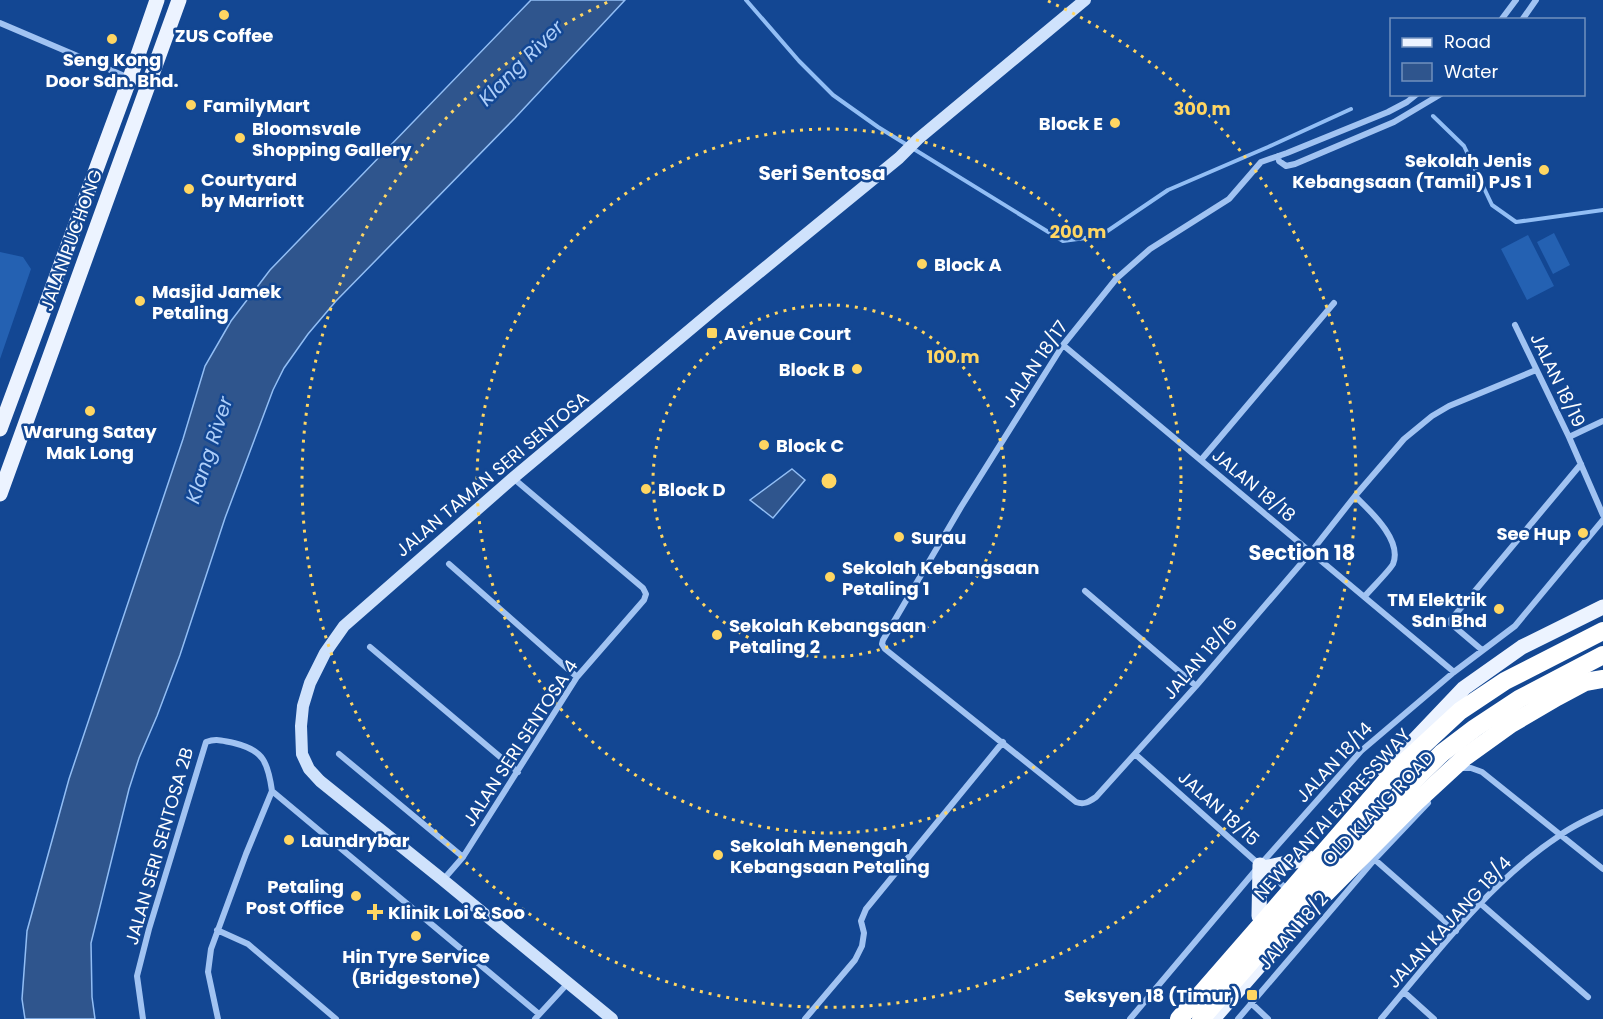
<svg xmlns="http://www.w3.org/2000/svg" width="1603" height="1019" font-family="Poppins,sans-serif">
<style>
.green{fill:#2461b2}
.water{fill:#2f558d;stroke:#92bef5;stroke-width:1.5}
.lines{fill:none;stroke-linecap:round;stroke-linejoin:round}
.stream{stroke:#92bef5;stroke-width:4}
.street{stroke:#a1c3f2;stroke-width:6}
.secondary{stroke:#cfe2fc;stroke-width:12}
.primary{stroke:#ecf3ff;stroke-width:15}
.highway{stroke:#fff;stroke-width:18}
.highway-bridge{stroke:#fff;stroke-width:18}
.ring{fill:none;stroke:#ffd662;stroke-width:3;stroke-dasharray:3 6}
.poi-dot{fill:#ffd662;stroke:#134793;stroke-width:2}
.labels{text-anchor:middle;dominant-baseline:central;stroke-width:5;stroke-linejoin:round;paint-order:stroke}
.poi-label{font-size:18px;font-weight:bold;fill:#fff;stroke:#134793;text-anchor:start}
.street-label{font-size:18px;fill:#fff;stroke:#134793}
.water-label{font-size:20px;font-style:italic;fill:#adcef9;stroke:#134793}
.neighbourhood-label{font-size:20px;font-weight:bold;fill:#fff;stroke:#134793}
.quarter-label{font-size:21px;font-weight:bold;fill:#fff;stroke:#134793}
.centre{fill:#ffd662;stroke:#134793;stroke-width:3}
.ring-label{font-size:18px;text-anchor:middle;font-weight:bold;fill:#ffd662;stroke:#134793;stroke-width:5;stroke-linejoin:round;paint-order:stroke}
</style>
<rect width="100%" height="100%" fill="#134793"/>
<path class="green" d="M1554,233l16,32 -17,9 -16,-32z
M1528,235l26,51 -27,14 -26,-51z
M0,252l23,5 8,12 -31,90z"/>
<path class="water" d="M531,0h94l-110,118 -179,183 -28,33 -24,34 -11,22 -48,128 -45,137 -23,61 -18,42 -10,31 -38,154 1,54 3,22h-70l-3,-20 5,-68 11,-40 31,-112 114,-340 22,-73 26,-45 39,-51z
M792,469l13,11 -32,38 -23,-18z"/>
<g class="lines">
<path class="stream" d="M746,0l53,61 34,34 45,32 185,114 37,-5 68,-46 100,-43 83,-38
M1433,116l31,30 28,59 24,17 87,-12"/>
<path class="street" d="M1501,20l15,-20
M1522,20l14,-20
M0,23l148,63
M1417,94l-10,8 -19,10 -101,41 -26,9 -32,37 -79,50 -34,30 -53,66 -102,162 -78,133 -1,4 3,5 191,153c8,3 13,0 20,-5l100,-111 115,-134 44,-56 49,-57 28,-23 17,-10 87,-36
M1278,156l1,5 7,5 9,-2 99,-42 47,-28
M1515,325l54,112 34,78
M1063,345l391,327
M1569,437l34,-16
M1201,460l133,-157
M1355,496c14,14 48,44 38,68 -3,6 -23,26 -28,32
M449,564l128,113
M1085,591l111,95
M370,647l148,125
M1482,650l-33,-28 132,-158
M339,754l124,103
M1135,754l154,137
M1459,769l2,-1h10l11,4 121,97
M272,791l267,223
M1373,858l83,73
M443,880l20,-23 114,-180 67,-77 2,-6 -3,-6 -130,-110
M1481,904l107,93
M217,930l31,14 88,75
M1404,992l30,27
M1251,1003l17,16
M143,1019l-6,-43 12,-47 57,-187c11,-4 16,-1 28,1 30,7 34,20 38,48
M218,1019l-10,-47 3,-23 35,-95 26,-63
M535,1019l33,-36
M805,1019l50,-59 7,-14 2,-13 -3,-12 5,-12 137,-167
M1130,1019l130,-154 101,-114 93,-79 61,-46 88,-106
M1238,1019l136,-159 54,-57
M1381,1019c54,-64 107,-136 178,-183 13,-10 29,-17 44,-24"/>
<path class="secondary" d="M612,1019l-169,-139 -123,-99 -11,-12 -7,-15 -1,-28 2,-20 7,-23 15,-30 19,-27 169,-148 204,-171 182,-149 19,-19 167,-139"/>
<path class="primary" d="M0,429l130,-351 27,-78
M0,494l179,-494
M1385,771l79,-83 58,-41 81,-40
M1264,868l45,-10
M1259,916l1,-51
M1213,1019l88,-101"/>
<path class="highway" d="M1393,773l67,-62 45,-30 98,-50
M1414,804l51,-47 46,-33 46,-27 28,-15 18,-3
M1201,1019l58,-67"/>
<path class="highway-bridge" d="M1326,893l88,-89
M1259,952l140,-157 43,-42 33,-25 44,-29 84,-44
M1179,1019l214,-246"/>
</g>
<g class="ring">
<circle cx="829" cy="481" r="176"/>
<circle cx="829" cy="481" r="352"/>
<path d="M1048 1A527 527 0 1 1 610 1"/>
</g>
<g class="poi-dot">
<circle cx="224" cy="15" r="6"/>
<circle cx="112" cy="39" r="6"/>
<circle cx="191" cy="105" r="6"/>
<circle cx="1115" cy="123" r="6"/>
<circle cx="240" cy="138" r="6"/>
<circle cx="1544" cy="170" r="6"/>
<circle cx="189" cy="189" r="6"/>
<circle cx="922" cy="264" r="6"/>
<circle cx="140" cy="301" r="6"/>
<rect x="706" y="327" width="12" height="12" rx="3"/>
<circle cx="857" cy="369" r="6"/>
<circle cx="90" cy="411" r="6"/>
<circle cx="764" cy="445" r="6"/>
<circle cx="646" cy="489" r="6"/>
<circle cx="1583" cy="533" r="6"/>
<circle cx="899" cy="537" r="6"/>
<circle cx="830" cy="577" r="6"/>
<circle cx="1499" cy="609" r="6"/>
<circle cx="717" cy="635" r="6"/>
<circle cx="289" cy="840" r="6"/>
<circle cx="718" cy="855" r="6"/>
<circle cx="356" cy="896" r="6"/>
<path d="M372 903h6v6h6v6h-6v6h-6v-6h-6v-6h6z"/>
<circle cx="416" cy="936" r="6"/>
<rect x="1246" y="989" width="12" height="12" rx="3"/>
</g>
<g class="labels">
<g class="poi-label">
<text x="224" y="35" text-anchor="middle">ZUS Coffee</text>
<text x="112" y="59" text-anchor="middle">Seng Kong<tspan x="112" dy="21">Door Sdn. Bhd.</tspan></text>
<text x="203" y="105">FamilyMart</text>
<text x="1103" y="123" text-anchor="end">Block E</text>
<text x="252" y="128">Bloomsvale<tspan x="252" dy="21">Shopping Gallery</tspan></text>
<text x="1532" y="160" text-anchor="end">Sekolah Jenis<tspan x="1532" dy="21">Kebangsaan (Tamil) PJS 1</tspan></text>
<text x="201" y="179">Courtyard<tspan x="201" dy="21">by Marriott</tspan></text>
<text x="934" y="264">Block A</text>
<text x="152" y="291">Masjid Jamek<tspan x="152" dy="21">Petaling</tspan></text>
<text x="724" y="333">Avenue Court</text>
<text x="845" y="369" text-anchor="end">Block B</text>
<text x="90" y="431" text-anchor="middle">Warung Satay<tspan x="90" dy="21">Mak Long</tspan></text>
<text x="776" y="445">Block C</text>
<text x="658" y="489">Block D</text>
<text x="1571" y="533" text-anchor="end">See Hup</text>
<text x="911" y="537">Surau</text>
<text x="842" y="567">Sekolah Kebangsaan<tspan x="842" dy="21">Petaling 1</tspan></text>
<text x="1487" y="599" text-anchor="end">TM Elektrik<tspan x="1487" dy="21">Sdn Bhd</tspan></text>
<text x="729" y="625">Sekolah Kebangsaan<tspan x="729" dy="21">Petaling 2</tspan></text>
<text x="301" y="840">Laundrybar</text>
<text x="730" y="845">Sekolah Menengah<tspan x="730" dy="21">Kebangsaan Petaling</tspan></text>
<text x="344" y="886" text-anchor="end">Petaling<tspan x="344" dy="21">Post Office</tspan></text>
<text x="388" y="912">Klinik Loi &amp; Soo</text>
<text x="416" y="956" text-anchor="middle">Hin Tyre Service<tspan x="416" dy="21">(Bridgestone)</tspan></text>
<text x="1240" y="995" text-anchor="end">Seksyen 18 (Timur)</text>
</g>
<g class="street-label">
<text transform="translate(71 240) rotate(-70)">JALAN PUCHONG</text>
<text transform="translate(1035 364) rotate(-56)">JALAN 18/17</text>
<text transform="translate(1558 380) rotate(64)">JALAN 18/19</text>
<text transform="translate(492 474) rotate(-40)">JALAN TAMAN SERI SENTOSA</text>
<text transform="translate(1254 485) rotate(40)">JALAN 18/18</text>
<text transform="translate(1200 658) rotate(-49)">JALAN 18/16</text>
<text transform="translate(520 743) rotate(-57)">JALAN SERI SENTOSA 4</text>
<text transform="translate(1334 762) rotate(-47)">JALAN 18/14</text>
<text transform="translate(1219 808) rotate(42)">JALAN 18/15</text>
<text transform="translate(1378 808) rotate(-46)">OLD KLANG ROAD</text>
<text transform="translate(1332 814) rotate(-48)">NEW PANTAI EXPRESSWAY</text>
<text transform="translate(159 846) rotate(-74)">JALAN SERI SENTOSA 2B</text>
<text transform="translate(1449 922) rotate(-47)">JALAN KAJANG 18/4</text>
<text transform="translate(1293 931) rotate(-49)">JALAN 18/2</text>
</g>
<g class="water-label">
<text transform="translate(521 63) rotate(-45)">Klang River</text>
<text transform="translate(209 450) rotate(-72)">Klang River</text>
</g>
<g class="neighbourhood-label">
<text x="822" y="173">Seri Sentosa</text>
</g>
<g class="quarter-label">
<text x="1302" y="552">Section 18</text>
</g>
</g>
<circle cx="829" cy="481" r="9" class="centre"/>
<g class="ring-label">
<text x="1202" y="115">300 m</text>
<text x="1078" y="238">200 m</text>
<text x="953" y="363">100 m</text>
</g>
<rect x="1390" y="18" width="195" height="78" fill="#134793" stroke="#7191be" stroke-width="1.5"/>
<rect x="1402" y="38" width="30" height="9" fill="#ecf3ff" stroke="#7191be" stroke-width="1.5"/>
<text x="1444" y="48" font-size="18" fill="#ffffff">Road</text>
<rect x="1402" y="63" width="30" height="18" fill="#2f558d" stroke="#7191be" stroke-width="1.5"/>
<text x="1444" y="78" font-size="18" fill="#ffffff">Water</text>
</svg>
